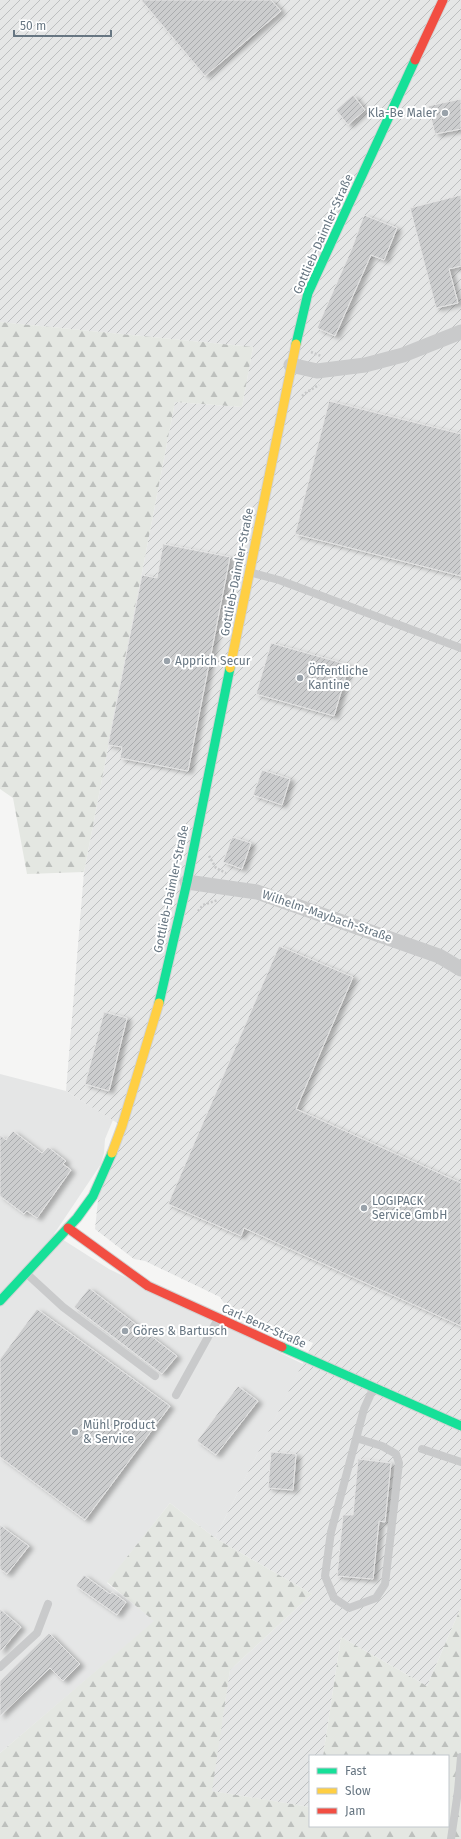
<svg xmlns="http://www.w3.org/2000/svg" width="461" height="1839" font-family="'Fira Sans',sans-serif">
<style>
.built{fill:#e5e6e6}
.industrial{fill:url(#industrial-furrows)}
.forest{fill:url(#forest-firs)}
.building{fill:url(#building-hatch);stroke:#e4e4e4;filter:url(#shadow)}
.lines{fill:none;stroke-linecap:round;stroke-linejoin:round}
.fast-casing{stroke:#d2d3d3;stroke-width:11}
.slow-casing{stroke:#d2d3d3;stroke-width:11}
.jam-casing{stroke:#d2d3d3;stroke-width:11}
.path{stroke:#c7c8c9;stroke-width:2.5;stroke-dasharray:2 2;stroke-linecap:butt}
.lane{stroke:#c9cacb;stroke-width:8}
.street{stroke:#c9cacb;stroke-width:15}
.fast{stroke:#16e098;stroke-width:9}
.slow{stroke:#ffcf43;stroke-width:9}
.jam{stroke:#f24e42;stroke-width:9}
.poi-dot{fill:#99a2aa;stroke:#fff;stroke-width:1.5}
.labels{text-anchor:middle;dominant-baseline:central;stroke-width:4;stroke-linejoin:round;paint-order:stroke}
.poi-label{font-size:12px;fill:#677682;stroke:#fff;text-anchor:start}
.street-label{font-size:12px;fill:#677682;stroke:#fff}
</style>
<defs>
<pattern id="industrial-furrows" width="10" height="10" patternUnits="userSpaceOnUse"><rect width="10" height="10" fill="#e5e6e6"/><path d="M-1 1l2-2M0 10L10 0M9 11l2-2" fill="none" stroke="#bdbfc0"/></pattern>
<pattern id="forest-firs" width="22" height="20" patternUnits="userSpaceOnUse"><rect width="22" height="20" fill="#e4e7e2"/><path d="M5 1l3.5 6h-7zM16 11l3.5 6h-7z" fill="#bdc0bd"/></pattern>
<pattern id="building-hatch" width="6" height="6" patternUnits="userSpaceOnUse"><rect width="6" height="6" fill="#cccdce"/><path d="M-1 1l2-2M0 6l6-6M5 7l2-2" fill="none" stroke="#a9abad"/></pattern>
<filter id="shadow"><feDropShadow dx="4.5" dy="2.5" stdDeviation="2" flood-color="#0004"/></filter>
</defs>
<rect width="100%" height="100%" fill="#f5f5f4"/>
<path class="built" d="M0,1074l66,17 47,29 -8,19 -1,14 -3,11 -47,70 55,35 194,95 -88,174 -45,-35 -63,80 48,38 -155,132z"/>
<path class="industrial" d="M0,0h461v1607l-34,79 -86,-49 -18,119h-13v51l-99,-16 19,-121 82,-76 -97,-56 98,-195 -87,-37 -6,-9 -75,-36 -11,-2 -39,-30 5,-48 22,-55 -56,-35 18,-219 91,-470 67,5 11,-60 -253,-25z"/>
<path class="forest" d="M0,322l253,25 -11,60 -67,-5 -91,470 -57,2 -14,-76 -13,-9z
M170,1503l45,35 97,56 -82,76 -18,121 98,16v19h138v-70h-125l18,-119 86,49 34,-79v232h-461v-86l154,-132 -47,-39z"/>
<path class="building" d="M141,0h130l10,11 -76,65z
M353,95l12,15 -17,15 -12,-15z
M461,99v30l-26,5 -7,-28z
M461,195v71l-12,3 9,34 -22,5 -26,-100z
M364,215l33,13 -13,32 -13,-5 -36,81 -18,-8 35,-80z
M329,401l132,33v142l-166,-42z
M163,544l67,13 -42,214 -68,-13 2,-11 -14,-2 34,-170 15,3z
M271,643l78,22 -15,51 -78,-22z
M262,770l28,9 -8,26 -29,-10z
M232,837l19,6 -9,26 -19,-7z
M279,946l74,31 -57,132 165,74v143l-217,-98 -3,8 -73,-32z
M104,1012l23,6 -18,73 -24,-7z
M13,1131l29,22 6,-6 18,14 -3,3 8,6 -34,48 -10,-7 -3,3 -24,-18v-61l6,5z
M89,1288l88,68 -15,18 -88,-67z
M37,1309l133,97 -85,114 -85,-63v-98z
M238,1386l20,15 -42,54 -19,-14z
M271,1452l25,2 -3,36 -25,-2z
M358,1459l33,4 -6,59 -6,-1 -6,58 -36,-3 6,-61h10z
M0,1525l29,21 -22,28 -7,-5z
M84,1575l26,19 2,-2 14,10 -9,13 -41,-29z
M0,1609l21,18 -21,25z
M49,1633l31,31 -17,17 -13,-13 -50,48v-35z"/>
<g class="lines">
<defs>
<path id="fast" d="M296,344l12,-51 107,-233
M159,1003l28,-121 43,-214
M0,1301l77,-83 16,-22 19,-43
M282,1347l179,79"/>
<path id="slow" d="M230,668l66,-324
M112,1153l10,-27 37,-123"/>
<path id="jam" d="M415,60l28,-60
M68,1228l80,58 134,61"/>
</defs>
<use href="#fast" class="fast-casing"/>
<use href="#slow" class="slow-casing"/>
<use href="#jam" class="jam-casing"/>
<path class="path" d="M311,352l10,4
M302,396l5,-4 12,-7
M209,856l7,12 10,5
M198,911l5,-6 15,-5"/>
<path class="lane" d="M249,572l30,8 182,68
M26,1273l37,34 92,69
M176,1395l42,-76
M356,1438l26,8 14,8 3,9 -14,121 -9,14 -27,10 -15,-10 -9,-22 6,-44 33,-123 9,-20
M422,1449l39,13
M0,1667l37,-34 11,-29
M451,1839l7,-48 3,-34"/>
<path class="street" d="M291,365l26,6 48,-6 38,-10 58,-23
M187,882l70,10 182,64 22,13"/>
<use href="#fast" class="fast"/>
<use href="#slow" class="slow"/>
<use href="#jam" class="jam"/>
</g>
<g class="poi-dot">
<circle cx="445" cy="113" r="4"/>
<circle cx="167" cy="661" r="4"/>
<circle cx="300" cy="678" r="4"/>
<circle cx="364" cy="1208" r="4"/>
<circle cx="125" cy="1331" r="4"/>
<circle cx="75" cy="1432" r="4"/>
</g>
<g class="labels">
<g class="poi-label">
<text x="437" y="113" text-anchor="end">Kla-Be Maler</text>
<text x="175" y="661">Apprich Secur</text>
<text x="308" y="671">Öffentliche<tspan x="308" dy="14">Kantine</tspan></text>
<text x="372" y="1201">LOGIPACK<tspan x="372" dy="14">Service GmbH</tspan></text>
<text x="133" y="1331">Göres &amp; Bartusch</text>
<text x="83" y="1425">Mühl Product<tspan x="83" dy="14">&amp; Service</tspan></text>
</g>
<g class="street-label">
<text transform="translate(323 234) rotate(-66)">Gottlieb-Daimler-Straße</text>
<text transform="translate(237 572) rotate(-79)">Gottlieb-Daimler-Straße</text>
<text transform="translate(171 889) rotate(-78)">Gottlieb-Daimler-Straße</text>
<text transform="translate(327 916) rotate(19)">Wilhelm-Maybach-Straße</text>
<text transform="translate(264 1326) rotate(24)">Carl-Benz-Straße</text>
</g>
</g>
<rect x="309" y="1755" width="140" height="72" fill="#ffffff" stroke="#c2c8cd"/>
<rect x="317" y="1768" width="20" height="6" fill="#16e098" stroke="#c2c8cd"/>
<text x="345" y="1775" font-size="12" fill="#677682">Fast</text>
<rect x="317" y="1788" width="20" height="6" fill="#ffcf43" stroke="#c2c8cd"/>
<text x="345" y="1795" font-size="12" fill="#677682">Slow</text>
<rect x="317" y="1808" width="20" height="6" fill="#f24e42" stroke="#c2c8cd"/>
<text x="345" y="1815" font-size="12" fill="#677682">Jam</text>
<path d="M14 30v6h97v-6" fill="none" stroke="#677682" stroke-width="2"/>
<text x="20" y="30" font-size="12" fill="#677682" stroke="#ffffff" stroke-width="3" paint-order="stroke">50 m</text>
</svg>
